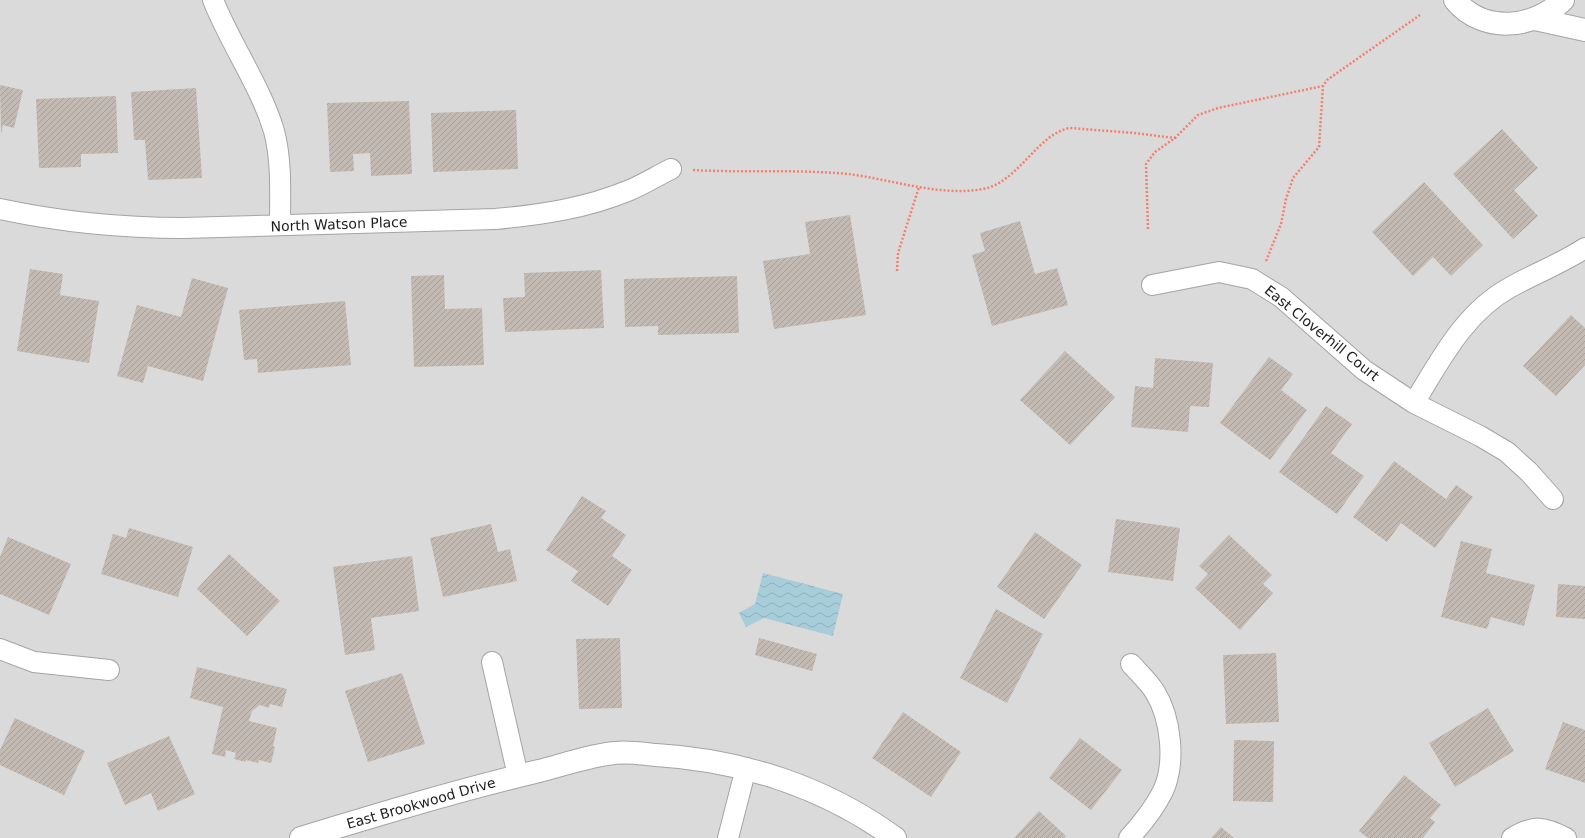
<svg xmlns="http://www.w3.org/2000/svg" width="1585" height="838" font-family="'DejaVu Sans',sans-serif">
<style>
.residential{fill:#dbdada}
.water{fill:url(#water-waves)}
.building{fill:url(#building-hatch)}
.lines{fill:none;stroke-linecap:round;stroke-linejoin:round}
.minor-casing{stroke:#a4a4a4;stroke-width:22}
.tertiary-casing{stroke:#a4a4a4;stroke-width:24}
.path{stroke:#f3806f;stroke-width:2.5;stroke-dasharray:2 2;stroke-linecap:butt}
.minor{stroke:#fff;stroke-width:20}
.tertiary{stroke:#fff;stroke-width:22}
.labels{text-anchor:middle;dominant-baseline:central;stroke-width:3;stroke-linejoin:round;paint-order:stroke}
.street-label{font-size:14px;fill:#1d1d1d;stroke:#fff}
</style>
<defs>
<pattern id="water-waves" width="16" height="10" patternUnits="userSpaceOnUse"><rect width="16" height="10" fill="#a6cdd9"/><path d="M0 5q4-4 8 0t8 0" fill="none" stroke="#8eb0ba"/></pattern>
<pattern id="building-hatch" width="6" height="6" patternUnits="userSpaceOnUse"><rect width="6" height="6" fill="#c2bab3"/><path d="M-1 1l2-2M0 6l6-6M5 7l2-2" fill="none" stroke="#a69f9a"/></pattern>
</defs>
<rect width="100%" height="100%" fill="#eeeae3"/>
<path class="residential" d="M0,0h1585v838h-1585z"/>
<path class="water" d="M763,573l80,21 -10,42 -69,-18 -18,9 -7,-14 16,-9z"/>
<path class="building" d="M0,85l23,5 -9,38 -11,-3 -2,9z
M196,88l6,90 -54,2 -3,-40h-11l-3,-48z
M116,96l2,57 -37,1v13l-42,1 -3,-69z
M409,101l3,73 -41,2 -1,-23 -17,1 1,17 -24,1 -3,-69z
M516,110l2,59 -85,3 -2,-59z
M1502,129l36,39 -24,22 24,26 -25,23 -60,-65z
M1424,182l59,63 -32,31 -18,-19 -20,19 -41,-44z
M850,215l16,100 -92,14 -11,-68 47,-7 -5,-32z
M1020,221l15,53 22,-6 11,37 -76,21 -20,-71 13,-4 -5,-18z
M30,269l33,5 -3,21 39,6 -10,62 -72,-12z
M601,270l3,58 -99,4 -2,-34 22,-1 -1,-24z
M444,275l1,34 37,-1 2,57 -70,2 -3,-91z
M737,276l2,57 -81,2v-9l-33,1 -1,-48z
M192,278l36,10 -25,93 -55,-15 -5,17 -26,-7 20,-71 44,12z
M345,301l6,64 -93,8 -1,-14 -13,1 -5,-50z
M1571,315l14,13v37l-29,31 -33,-30z
M1065,351l50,46 -45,48 -50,-45z
M1269,357l24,17 -12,16 26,20 -37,50 -50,-37z
M1155,358l58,5 -4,44 -19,-1 -2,26 -57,-5 4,-41 18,2z
M1326,406l26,18 -21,29 33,23 -27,38 -58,-42z
M1394,461l52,38 10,-14 17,12 -38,51 -34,-25 -14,19 -34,-25z
M582,496l24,15 -5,7 25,17 -14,21 20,14 -24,36 -37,-25 7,-10 -32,-21z
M1116,519l64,9 -7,53 -65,-9z
M491,524l7,28 12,-3 7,32 -74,16 -13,-59z
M129,528l64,19 -15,50 -77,-23 12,-40 13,4z
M1035,532l47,33 -38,54 -47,-32z
M1229,535l43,40 -9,9 10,9 -33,37 -45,-42 13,-14 -9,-8z
M8,537l63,27 -22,51 -49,-21v-37z
M1461,541l31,8 -6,24 49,12 -11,41 -33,-9 -4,12 -46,-12z
M229,554l51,47 -33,35 -50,-47z
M412,556l7,55 -48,7 4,32 -30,5 -12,-88z
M1558,584l27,2v33l-29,-2z
M996,609l47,25 -36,69 -47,-25z
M620,638l2,70 -43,1 -3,-70z
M759,638l58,16 -5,17 -57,-16z
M1276,653l3,69 -53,2 -3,-69z
M197,667l90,22 -5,18 -12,-3 -1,4 -9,-3 -8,6 -3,10 28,7 -4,18 2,1 -4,16 -12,-3 -1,3 -12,-3v2l-12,-3 2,-6 -10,-3 -1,7 -13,-3 11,-47 -33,-9z
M402,673l23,71 -57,18 -23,-71z
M1488,708l26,43 -59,36 -26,-44z
M903,712l58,40 -30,45 -59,-39z
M15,718l70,33 -21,44 -64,-30v-15z
M1563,722l22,8v53l-40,-14z
M169,736l26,58 -37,17 -7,-18 -26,12 -18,-42z
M1080,738l42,32 -31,40 -42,-32z
M1234,740l40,1 -1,61 -40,-1z
M1404,775l37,30 -11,13 5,4 -12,16h-55l-9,-7z
M1039,811l27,25 -2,2h-50z
M1221,827l13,11h-23z"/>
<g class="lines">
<defs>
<path id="minor" d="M213,0c18,45 47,85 61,131 8,30 6,64 6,94
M0,209c61,13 121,19 183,19l312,-9c46,-4 92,-11 135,-29 14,-6 27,-14 41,-21
M1152,285l67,-13 33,7 29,18 83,73 50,33 66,33 27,16 22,20 24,27
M1414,403c26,-42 50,-90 95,-115 24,-14 52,-24 76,-40
M0,649l34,13 75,8
M492,662l26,114
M728,838l18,-70
M1129,838c13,-14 25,-29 34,-47 13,-28 8,-73 -8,-99 -6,-10 -16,-19 -24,-28
M1512,838c22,-13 31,-12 54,0"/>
<path id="tertiary" d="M1455,0c28,34 79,29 108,0
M1535,19l50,11
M301,838c79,-24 158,-48 238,-67 24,-6 52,-16 76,-18 13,-2 28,1 41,2 86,5 169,32 239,83"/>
</defs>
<use href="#minor" class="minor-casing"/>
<use href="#tertiary" class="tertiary-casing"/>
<path class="path" d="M693,170c51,3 103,-1 155,4 42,5 92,23 135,15 35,-6 55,-56 87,-61l64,5 41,5
M1148,229l-2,-65 9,-12 20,-14 23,-23 20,-7 105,-22
M1266,261l15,-37 5,-25 7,-21 26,-31 4,-61 4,-6 93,-65
M897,271l1,-18 21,-66"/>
<use href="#minor" class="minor"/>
<use href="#tertiary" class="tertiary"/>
</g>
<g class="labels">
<g class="street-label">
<text transform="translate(339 224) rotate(-2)">North Watson Place</text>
<text transform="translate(1322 333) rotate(39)">East Cloverhill Court</text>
<text transform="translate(421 803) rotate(-16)">East Brookwood Drive</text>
</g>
</g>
</svg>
